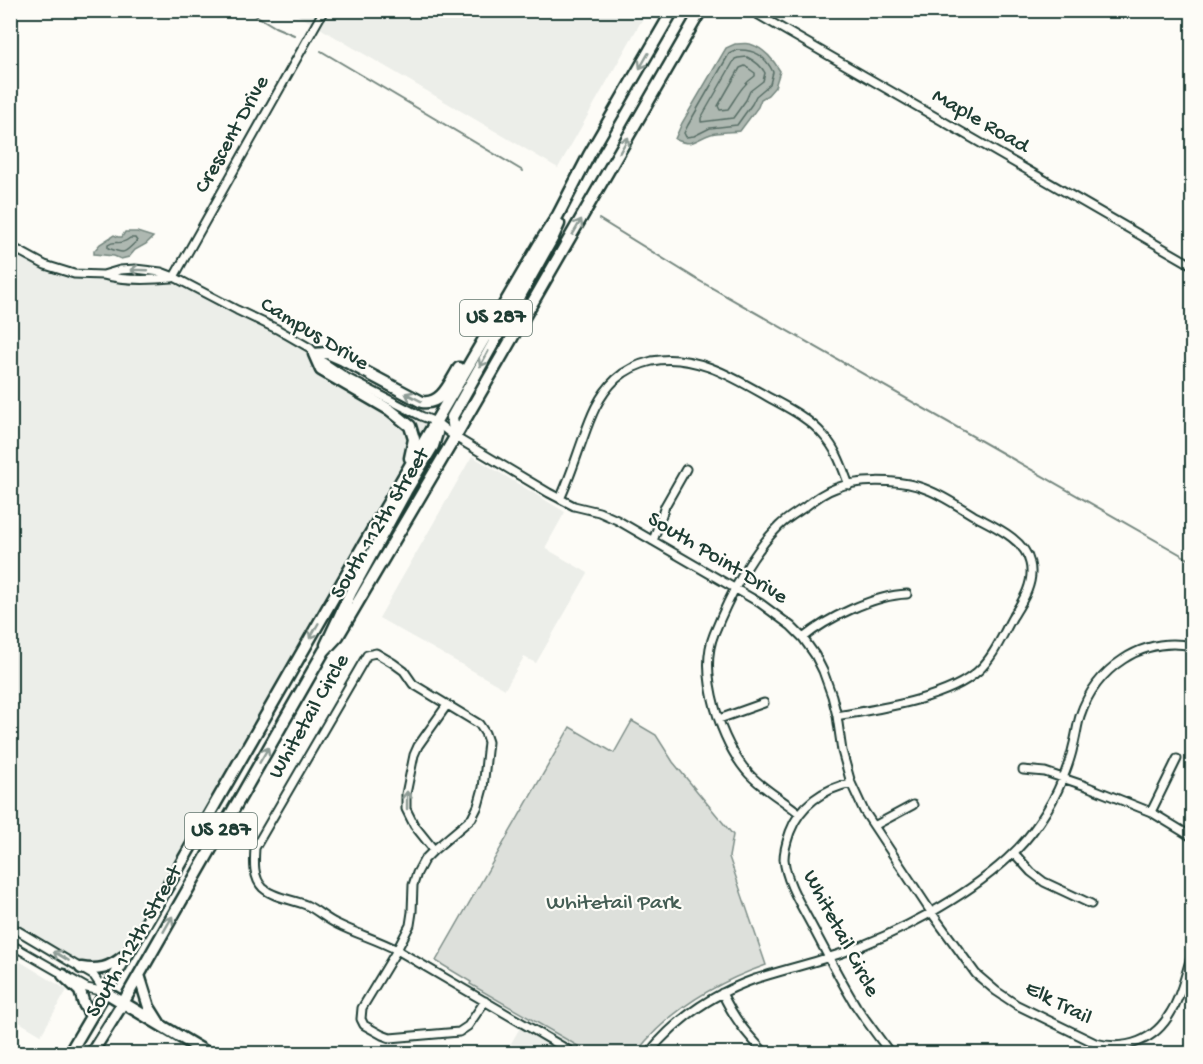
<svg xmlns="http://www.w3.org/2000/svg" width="1203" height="1064" font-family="'Gochi Hand',sans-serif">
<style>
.built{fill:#eceee9}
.green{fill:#dde0db;stroke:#7e8e88;stroke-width:1.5}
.water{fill:#aeb8b1;stroke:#75877f;stroke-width:1.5}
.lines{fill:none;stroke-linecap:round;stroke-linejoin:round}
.shore{stroke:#586e66;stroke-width:1.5}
.stream{stroke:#75877f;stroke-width:2}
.street-casing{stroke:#1f3d34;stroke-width:11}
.primary-casing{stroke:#1f3d34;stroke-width:15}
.street{stroke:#fdfcf7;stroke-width:7}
.primary{stroke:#fdfcf7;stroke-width:10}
.oneway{stroke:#8e9c96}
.labels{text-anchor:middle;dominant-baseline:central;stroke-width:4.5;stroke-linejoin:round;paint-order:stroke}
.shield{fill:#fdfcf7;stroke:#62766e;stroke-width:1.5}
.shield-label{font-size:21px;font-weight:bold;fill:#1f3d34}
.street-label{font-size:22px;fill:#1f3d34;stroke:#fdfcf7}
.park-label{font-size:22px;fill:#455e55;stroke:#fdfcf7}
</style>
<rect width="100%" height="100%" fill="#fdfcf7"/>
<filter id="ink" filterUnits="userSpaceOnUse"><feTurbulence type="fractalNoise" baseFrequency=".0167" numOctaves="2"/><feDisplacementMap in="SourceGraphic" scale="12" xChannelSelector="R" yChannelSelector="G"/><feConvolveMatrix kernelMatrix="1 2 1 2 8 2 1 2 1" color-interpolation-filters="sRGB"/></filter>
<g filter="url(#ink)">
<path class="built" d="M291,11h356l-89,157z
M11,246l34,19 46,10 29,-5 41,2 149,76 13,14 113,60 -308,530 -23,16h-24l-70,-42z
M472,456l93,56 -20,36 43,25 -52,90 -12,-6 -19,32 -126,-71z
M11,956l56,34 -26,45 -30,-18z
M526,1017l64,36 -85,1z"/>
<path class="green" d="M632,721l24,14 17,27 60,73 -4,22 37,108c-51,18 -97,45 -130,88h-46l-120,-69 1,-2 -35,-21 134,-234 44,26z"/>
<path class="water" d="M735,44c5,0 11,-1 15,0 14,4 23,15 30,27l-5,16 -7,8 -7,4 -3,8 -18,24c-9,1 -20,1 -29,3 -16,5 -18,14 -36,5l7,-16 44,-75z
M125,232h12l16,5 -7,7 -11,6 -6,7 -8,2 -7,-3 -20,-2v-3l6,-7 14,-9 4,2h4z"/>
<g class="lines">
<path class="shore" d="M737,50c18,-1 28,6 36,22l-3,12 -14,12 -4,8 -15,21 -27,3 -16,8 -8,1 -2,-4 4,-8 41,-71z
M747,57c8,4 14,8 18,16l-2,8 -13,10 -4,9 -13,18 -32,4v-4l34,-59 3,-1z
M745,66l10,7v3c-13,9 -18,20 -27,33l-8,1 -2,-4 22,-38z
M130,238h5l2,3c-14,12 -10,14 -29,7v-3c8,-6 11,2 22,-7z"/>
<path class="stream" d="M247,10l28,17 19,8
M321,51l202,120
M599,219l99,61 494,281"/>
<defs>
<path id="street" d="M750,10l442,255
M10,246l35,19 29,9 29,1 17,-5 15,-1 26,3 13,5 63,33 40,19 33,19 13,14 24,16 74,38 15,6 19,15 94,56 25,13 25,6 18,8 143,83 31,23 12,12 12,17 8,16 9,25 5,20 5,35 9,32 13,28 67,101 45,62 20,17 21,14 78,38c31,8 60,-2 76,-31 11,-17 14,-38 21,-57
M103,275c21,6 47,5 69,3
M174,277l150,-267
M560,499c8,-17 14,-35 20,-52 9,-25 16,-49 36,-68 10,-9 23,-15 36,-18 42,-8 81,16 116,36 20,11 41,21 56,39 13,14 18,31 25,49
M653,541l12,-35 21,-37
M803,638c24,-20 72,-43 104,-44
M719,719l45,-16
M1023,770l22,2 41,14 65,26 41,25
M851,783c-28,6 -51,22 -61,49 -3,9 -6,17 -6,27 2,23 17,46 28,67 14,26 28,54 44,80 11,16 23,32 35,48
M1151,812l26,-53
M799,813c-16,-13 -36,-24 -50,-39 -28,-30 -51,-101 -35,-140 15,-37 37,-80 65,-108 8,-8 17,-13 26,-19 10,-8 19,-15 31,-19 21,-9 59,-8 81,-2 20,6 38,18 56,29 20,11 52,24 57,48 5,20 -8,39 -18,55 -10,18 -19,40 -34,53 -30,28 -101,38 -141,45
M874,826l39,-21
M434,850l-20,-25 -8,-16v-15l8,-39 4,-9 29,-41
M1014,853l17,19 13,10 47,22
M10,926l84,50 11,16
M10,944l77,44 18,4
M722,993c13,27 23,39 44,61
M485,1001l-17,25 -9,6 -69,6 -8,-3 -18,-10 -3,-6 1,-11 35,-58 13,-25 2,-13 1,-27 4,-12 7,-13 10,-10 38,-32 6,-12 5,-18 5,-46 -3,-9 -6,-9 -66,-40 -9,-13 -11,-8 -17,-10 -9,2 -112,193c-1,14 -2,30 8,40 11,10 29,11 43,17 11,5 20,14 31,19 20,10 41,16 60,26l178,104
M648,1054c28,-35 65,-60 107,-75 28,-9 58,-16 87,-26 55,-19 121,-54 165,-94 24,-21 44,-51 56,-81 4,-10 8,-21 10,-31 3,-10 4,-21 7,-31 16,-48 62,-80 112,-70"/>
<path id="primary" d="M455,437l-3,-20 101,-180 6,-13
M410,458l4,-19 -4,-13 -20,-16 -69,-40 -7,-16 13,-1 16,7 79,42c20,3 28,-20 37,-34
M326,645l25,-53 55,-101 27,-45 4,-13 -1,-11
M81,968c17,3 29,0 42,-11
M63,975l17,16 4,13 7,12
M139,975l10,32 10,16
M105,992l104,62
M69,1054l110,-187 184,-321 180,-308 15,-23 31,-60 84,-145
M91,1054l32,-51 201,-352 14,-15 117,-199 246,-427"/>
</defs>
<use href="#street" class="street-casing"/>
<use href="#primary" class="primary-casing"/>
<use href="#street" class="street"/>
<use href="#primary" class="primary"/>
</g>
<defs><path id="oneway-shaft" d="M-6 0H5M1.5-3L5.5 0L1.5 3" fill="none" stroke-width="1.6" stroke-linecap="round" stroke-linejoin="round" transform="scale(1.5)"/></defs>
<g class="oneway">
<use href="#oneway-shaft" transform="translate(644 61) rotate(120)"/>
<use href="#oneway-shaft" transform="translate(624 145) rotate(-60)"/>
<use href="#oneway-shaft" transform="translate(577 227) rotate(-60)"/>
<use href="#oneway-shaft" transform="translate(139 270) rotate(-178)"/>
<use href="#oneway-shaft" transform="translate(484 359) rotate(119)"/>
<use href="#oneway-shaft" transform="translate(413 397) rotate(-153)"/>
<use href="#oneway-shaft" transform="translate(314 631) rotate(120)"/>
<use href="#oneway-shaft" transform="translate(264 755) rotate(-60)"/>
<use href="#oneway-shaft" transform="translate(407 800) rotate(-90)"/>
<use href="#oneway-shaft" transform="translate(168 924) rotate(-60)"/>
<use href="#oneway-shaft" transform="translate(61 956) rotate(-149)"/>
</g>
</g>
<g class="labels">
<g class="shield">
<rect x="460" y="300" width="72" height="36" rx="4.5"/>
<rect x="185" y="813" width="72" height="36" rx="4.5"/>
</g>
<g class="shield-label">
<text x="496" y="318">US 287</text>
<text x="221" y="831">US 287</text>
</g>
<g class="street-label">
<text transform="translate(980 122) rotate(30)">Maple Road</text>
<text transform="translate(233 135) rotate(-61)">Crescent Drive</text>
<text transform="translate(314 335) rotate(31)">Campus Drive</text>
<text transform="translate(381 524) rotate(-59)">South 112th Street</text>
<text transform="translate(717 559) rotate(31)">South Point Drive</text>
<text transform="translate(310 717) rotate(-60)">Whitetail Circle</text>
<text transform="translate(840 934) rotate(62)">Whitetail Circle</text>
<text transform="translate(135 942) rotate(-60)">South 112th Street</text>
<text transform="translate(1058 1004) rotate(27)">Elk Trail</text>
</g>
<g class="park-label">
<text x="613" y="904">Whitetail Park</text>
</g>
</g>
<rect width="1203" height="1064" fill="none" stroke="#fdfcf7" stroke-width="36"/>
<rect x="18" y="18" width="1167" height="1028" fill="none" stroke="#1f3d34" stroke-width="2" filter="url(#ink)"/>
</svg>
